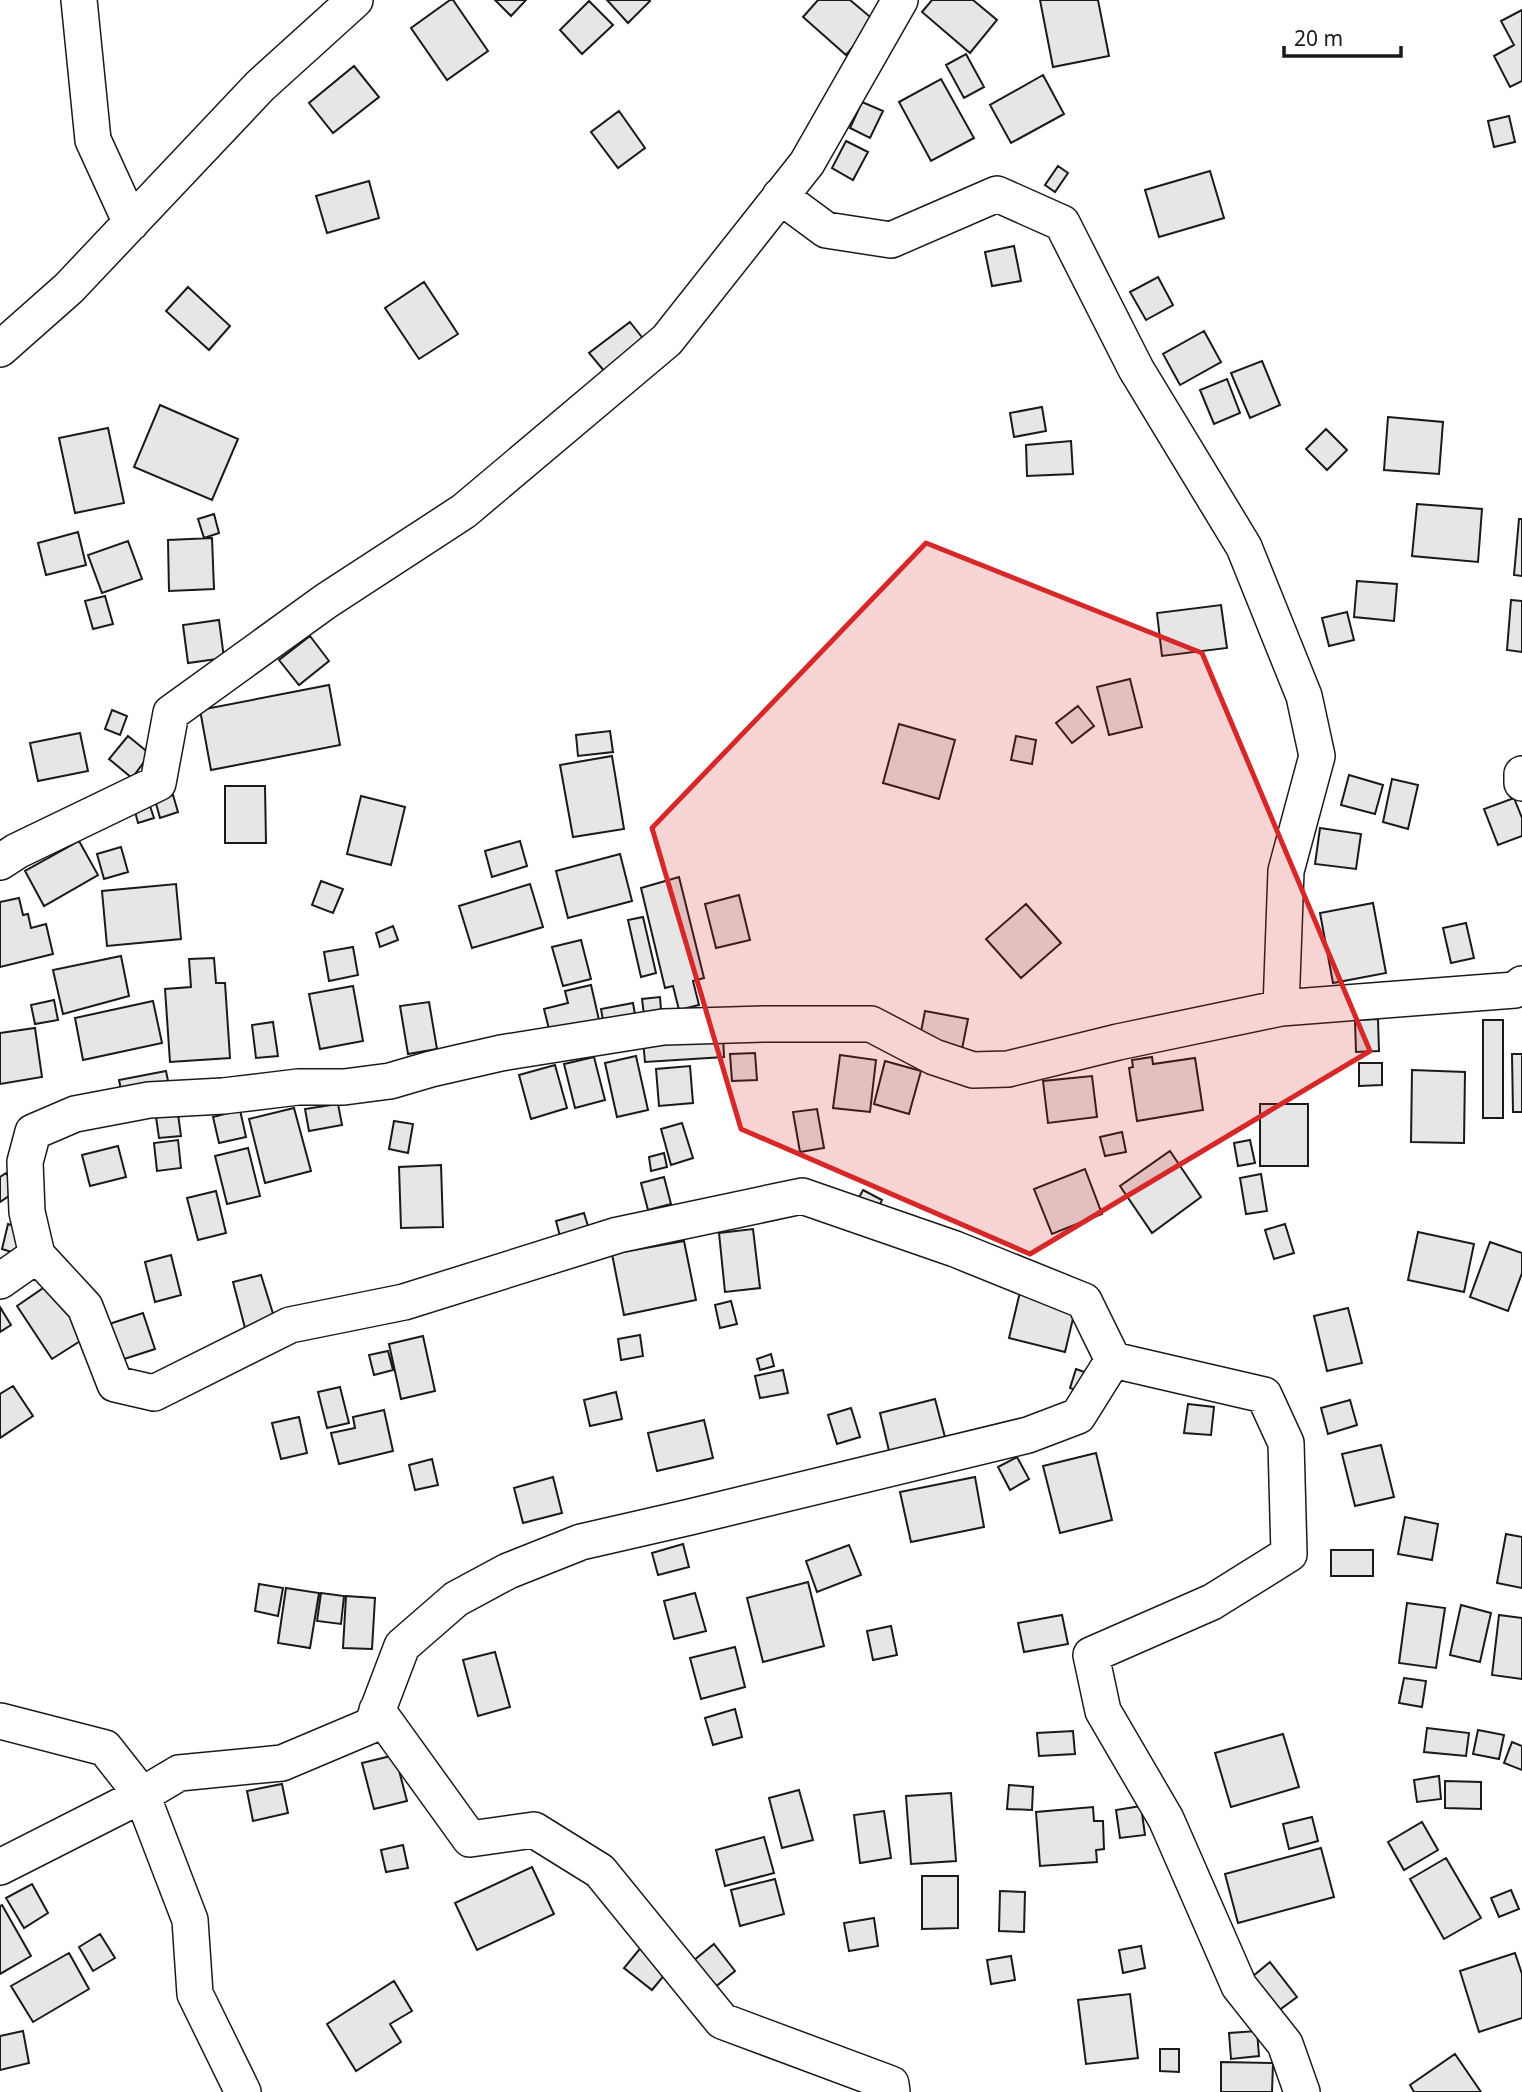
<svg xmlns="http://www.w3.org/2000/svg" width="1522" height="2092" font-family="'Noto Sans',sans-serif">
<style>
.building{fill:#e6e6e6;stroke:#1a1a1a;stroke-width:2}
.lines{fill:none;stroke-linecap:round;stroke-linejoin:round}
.minor-casing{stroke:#1a1a1a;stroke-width:38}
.minor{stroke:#fff;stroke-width:35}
.marked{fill:#d62828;fill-opacity:0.2;stroke:#d62828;stroke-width:5;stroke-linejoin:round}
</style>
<rect width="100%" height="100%" fill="#fff"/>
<path class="building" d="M450,0h3l35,51 -41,29 -36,-52z
M495,0h31l-15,16z
M607,0h42l1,1 -22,22z
M818,0h32l25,21 -29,34 -43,-38z
M932,0h41l24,20 -27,33 -48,-41z
M1040,0h58l11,56 -56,11z
M589,1l24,24 -31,29 -22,-24z
M1522,10v71l-12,6 -16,-31 20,-11 -13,-24z
M966,54l18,33 -20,11 -18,-33z
M354,66l25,31 -46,36 -24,-30z
M1043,75l21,39 -53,29 -21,-38z
M941,79l33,59 -43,23 -32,-59z
M862,102l21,9 -13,27 -20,-10z
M619,111l26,37 -27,20 -27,-36z
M1509,116l6,26 -21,5 -6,-26z
M846,141l22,11 -15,28 -21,-12z
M1058,166l10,7 -13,19 -10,-7z
M1210,171l14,47 -65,19 -14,-47z
M369,181l10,37 -52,15 -11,-37z
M1014,246l7,35 -29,5 -7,-34z
M1158,277l15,28 -27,15 -16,-28z
M424,282l34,52 -39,25 -34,-51z
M188,287l42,39 -21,24 -43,-39z
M630,322l15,19 -40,31 -16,-19z
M1204,331l17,31 -41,23 -17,-31z
M1262,361l18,44 -30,13 -19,-45z
M1227,379l13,34 -26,11 -14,-34z
M160,405l78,34 -26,61 -78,-33z
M1042,407l4,24 -32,6 -4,-24z
M1388,417l55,5 -4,52 -55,-4z
M108,428l16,75 -49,10 -16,-75z
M1326,429l21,21 -20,20 -21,-21z
M1071,441l2,33 -46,2 -1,-31z
M1417,504l65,5 -4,53 -66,-6z
M214,514l5,19 -15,5 -6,-19z
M1519,519h3v57l-8,-1z
M78,532l8,33 -40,10 -8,-32z
M212,538l2,51 -45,2 -1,-51z
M128,541l14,38 -40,14 -14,-38z
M1357,581l40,3 -3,37 -40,-4z
M105,596l8,28 -20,5 -8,-28z
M1511,600l11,1v51l-15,-2z
M1221,605l6,43 -65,8 -5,-43z
M1347,612l7,28 -25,6 -7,-28z
M219,620l5,38 -36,5 -5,-38z
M310,636l19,25 -30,24 -20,-25z
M1130,679l12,48 -33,8 -12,-48z
M329,685l11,60 -129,25 -11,-60z
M1078,706l16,20 -22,17 -16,-20z
M112,710l15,6 -7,19 -15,-6z
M899,724l56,16 -16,59 -56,-16z
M610,731l3,21 -35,4 -2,-21z
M80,733l8,38 -50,10 -8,-38z
M128,736l22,18 -18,24 -23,-19z
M1016,736l20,4 -4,24 -21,-4z
M612,756l12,73 -51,8 -13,-72z
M1349,775l34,10 -8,29 -34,-9z
M1392,779l26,6 -10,44 -25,-7z
M225,786h40l1,57h-41z
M173,795l5,17 -18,6 -5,-18z
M361,796l44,11 -14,58 -44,-11z
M1514,798l8,20v18l-24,9 -14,-36z
M148,800l6,18 -16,5 -5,-19z
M1320,828l41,6 -5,35 -41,-5z
M79,841l19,34 -54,31 -19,-35z
M520,841l7,25 -35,11 -7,-26z
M121,847l7,25 -24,7 -7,-25z
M620,854l12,47 -64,17 -12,-47z
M679,877l25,101 -11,3 6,24 -20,5 -6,-24 -8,2 -24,-100z
M321,881l22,8 -10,24 -21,-8z
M176,884l5,55 -74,7 -5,-55z
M530,884l13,43 -71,21 -13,-42z
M739,895l11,45 -34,8 -11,-44z
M19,898l4,17 5,-1 3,14 15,-4 7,30 -53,13v-65z
M1373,903l13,70 -53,10 -13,-70z
M1026,904l35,39 -40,35 -35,-39z
M643,917l13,56 -15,4 -13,-57z
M1466,923l8,35 -23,5 -8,-35z
M393,926l5,14 -18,7 -4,-14z
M581,940l10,39 -28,7 -11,-39z
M353,947l5,28 -29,6 -5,-29z
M121,956l8,40 -66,18 -10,-44z
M214,958l2,25h9l5,75 -60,4 -5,-73 26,-2 -2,-28z
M591,985l8,35 -49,13 -6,-24 24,-6 -3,-12z
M353,986l10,55 -43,8 -11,-55z
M660,997l2,25 -17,1 -3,-24z
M54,1000l4,20 -23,4 -4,-19z
M153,1001l9,42 -79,17 -8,-42z
M429,1002l8,47 -29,5 -8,-48z
M633,1003l4,23 -32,6 -4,-23z
M925,1011l43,8 -6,30 -43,-7z
M1378,1019l1,32 -23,1 -1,-32z
M1483,1020h20v98h-20z
M273,1022l5,34 -22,2 -4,-33z
M35,1028l7,49 -42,7v-51z
M723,1035l1,22 -79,5 -2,-22z
M755,1053l2,27 -25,1 -2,-27z
M1512,1054h10v58h-9z
M840,1055l36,5 -6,52 -37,-4z
M636,1056l12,54 -31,7 -12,-54z
M594,1057l11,43 -30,8 -11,-44z
M1152,1057l1,7 42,-6 8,52 -66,11 -8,-53 4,-1 -1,-7z
M885,1061l36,10 -12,43 -35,-10z
M1359,1063h23v22l-23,1z
M555,1065l12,43 -36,11 -12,-44z
M690,1066l3,37 -34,3 -3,-37z
M1412,1070l53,2 -1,71 -53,-1z
M166,1071l4,20 -47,9 -4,-20z
M1092,1076l5,41 -49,6 -5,-42z
M338,1104l4,21 -33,6 -4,-22z
M1260,1104h48v62h-48z
M294,1108l17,63 -46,12 -16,-64z
M817,1109l7,39 -24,4 -7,-40z
M240,1110l6,27 -27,6 -6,-26z
M178,1114l3,22 -22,2 -3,-21z
M394,1121l19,3 -5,29 -19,-4z
M682,1123l11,35 -22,7 -10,-36z
M1122,1132l4,20 -21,4 -5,-19z
M178,1140l3,28 -24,3 -3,-28z
M1250,1140l5,23 -17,3 -4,-23z
M118,1146l8,31 -36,9 -8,-31z
M248,1148l12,48 -33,8 -12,-48z
M1170,1151l31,46 -49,36 -32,-47z
M664,1153l3,14 -16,4 -2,-14z
M441,1165l2,62 -42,1 -2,-61z
M1085,1169l17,45 -50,20 -18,-45z
M6,1173l12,17 -18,12v-25z
M1261,1174l6,37 -21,3 -6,-36z
M664,1177l7,27 -23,6 -7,-27z
M863,1190l19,10 -8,17 -20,-10z
M216,1191l10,42 -28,7 -11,-42z
M584,1213l8,26 -29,9 -7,-27z
M8,1224l17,5 -7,25 -16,-5z
M1285,1224l9,29 -20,6 -9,-29z
M753,1229l7,59 -35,4 -6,-59z
M1418,1232l56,12 -10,48 -56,-12z
M684,1241l12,59 -72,15 -12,-61z
M1490,1242l32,11v20l-14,38 -38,-14z
M171,1255l10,40 -26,7 -10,-40z
M261,1275l14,45 -30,8 -12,-46z
M52,1282l36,54 -36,23 -35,-53z
M1020,1292l56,14 -11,46 -56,-14z
M731,1301l6,23 -17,4 -5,-23z
M0,1307l11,18 -11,7z
M1348,1308l14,55 -35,8 -13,-55z
M143,1313l12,36 -40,13 -12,-36z
M640,1335l3,21 -22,4 -3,-21z
M423,1336l12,55 -34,8 -12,-55z
M388,1351l5,19 -19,5 -5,-20z
M771,1354l3,12 -14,4 -3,-11z
M1076,1369l19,7 -6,19 -19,-7z
M783,1370l5,23 -28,5 -5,-22z
M13,1386l20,30 -33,22v-44z
M340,1387l9,36 -22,5 -9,-36z
M616,1392l6,27 -32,7 -6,-26z
M935,1399l11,42 -56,14 -10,-42z
M1350,1400l7,25 -29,9 -7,-26z
M1188,1404l26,3 -3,28 -27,-2z
M851,1408l9,29 -23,7 -9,-29z
M384,1410l9,41 -54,13 -8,-31 24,-5 -2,-11z
M299,1417l8,36 -26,6 -9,-36z
M704,1420l9,38 -56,13 -9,-38z
M1381,1445l13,52 -39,9 -13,-52z
M1096,1453l16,67 -52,13 -17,-67z
M1017,1457l12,22 -19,11 -12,-23z
M432,1459l6,26 -23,5 -6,-25z
M553,1477l9,36 -39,10 -9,-35z
M975,1477l9,50 -73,15 -11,-50z
M1405,1517l33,7 -6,36 -34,-6z
M1506,1534l16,3v51l-25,-5z
M683,1544l6,23 -31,8 -6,-22z
M849,1545l12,30 -44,17 -11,-31z
M1331,1550h42v26h-42z
M808,1582l16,64 -61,16 -16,-64z
M259,1584l24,4 -5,28 -23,-5z
M286,1588l33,5 -9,55 -32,-5z
M321,1593l23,3 -3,28 -24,-3z
M695,1593l11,38 -32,8 -10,-38z
M346,1596l29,2 -3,51 -29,-1z
M1407,1603l38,5 -9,60 -37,-5z
M1461,1605l30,8 -11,49 -30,-7z
M1062,1615l6,29 -44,8 -6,-29z
M1499,1615l23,3v61l-30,-4z
M891,1626l6,29 -24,5 -6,-29z
M735,1647l10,40 -44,12 -11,-41z
M495,1652l15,55 -32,9 -15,-56z
M1404,1678l22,3 -4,26 -23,-4z
M735,1709l7,28 -29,8 -8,-27z
M1427,1728l42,5 -3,23 -42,-4z
M1478,1730l26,5 -5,24 -26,-5z
M1073,1731l2,23 -36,2 -2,-23z
M1283,1734l16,53 -68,20 -16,-54z
M1512,1742l10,4v24l-18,-7z
M395,1755l12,46 -33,8 -12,-46z
M1439,1776l2,23 -24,3 -3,-22z
M1445,1781l36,1v27l-36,-1z
M282,1784l6,29 -35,8 -6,-30z
M1009,1785l24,2 -1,23 -25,-1z
M799,1790l14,50 -31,8 -13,-50z
M951,1793l5,68 -45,3 -5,-68z
M1141,1806l4,29 -25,3 -4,-28z
M1093,1807l1,14h9l1,28 -8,1 1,12 -57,4 -4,-54z
M884,1811l7,47 -31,5 -6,-48z
M1312,1817l6,24 -29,8 -6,-25z
M1422,1822l16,28 -34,20 -16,-28z
M764,1837l10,36 -49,13 -9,-36z
M403,1845l5,23 -22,4 -5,-22z
M1321,1848l13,49 -96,26 -13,-49z
M1446,1858l35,60 -37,21 -34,-60z
M532,1867l22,47 -77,36 -22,-47z
M922,1876h36v52l-36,1z
M775,1879l9,35 -44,12 -9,-36z
M32,1884l16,29 -24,15 -18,-30z
M1511,1890l8,19 -20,8 -8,-19z
M1000,1891l25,1 -1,40 -25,-1z
M2,1905l29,51 -31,18v-68z
M874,1918l4,28 -29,5 -5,-28z
M100,1934l15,24 -22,13 -14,-24z
M714,1944l21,27 -21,17 -21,-27z
M643,1945l28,22 -19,23 -28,-22z
M1141,1946l4,22 -22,5 -4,-23z
M69,1953l20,36 -56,33 -22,-36z
M1515,1953l7,21v44l-43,14 -19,-61z
M1011,1956l4,24 -24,4 -4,-24z
M1270,1962l27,35 -19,14 -26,-34z
M394,1981l18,30 -22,13 11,18 -45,29 -29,-47z
M1130,1994l8,64 -52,6 -8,-64z
M23,2031l6,32 -29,7v-34z
M1257,2031l2,25 -28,3 -2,-26z
M1160,2049h19v23l-19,-1z
M1455,2054l26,38h-67l-4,-7z
M1221,2062l52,1 -1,29h-51z"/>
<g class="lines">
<defs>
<path id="minor" d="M79,0l14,140 38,83
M780,196l46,34 65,10 106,-46 65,29 74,146 108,178 60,149 13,60 -31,115 -5,137
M0,349l69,-61 191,-202 95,-86
M1522,774v9
M0,862l17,-11 141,-68 13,-70 155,-112 138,-90 203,-171 140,-177 93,-163
M0,1281l37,-26 -10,-43 -2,-50 8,-30 42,-18 74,-14 74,-4 75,-9h46l46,-6 41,-12 70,-16 162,-26 101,-3h107l63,33 39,13 35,-1 110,-27 163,-34 234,-18 7,-6
M1113,1360l151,35 22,48 3,111 -77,48 -121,53 12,56 63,108 73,167 46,58 17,48
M377,1710l93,129 64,-9 66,41 122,150 169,63 1,8
M0,1721l105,27 37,47 48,125 5,74 48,98
M0,1867l142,-72 37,-22 103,-10 90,-38 30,-79 54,-47 52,-28 73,-29 109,-25 338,-82 50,-19 35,-56 -29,-59 -129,-52 -153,-53 -184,39 -214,67 -114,23 -136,68 -39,-9 -30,-77 -48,-52"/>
</defs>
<use href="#minor" class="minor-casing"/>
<use href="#minor" class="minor"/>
</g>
<path class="marked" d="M926,543l276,110 168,398 -340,203 -289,-125 -89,-301z"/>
<path d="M1284 46v10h117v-10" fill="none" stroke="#1a1a1a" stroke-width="3.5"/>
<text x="1294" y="46" font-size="21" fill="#1a1a1a" stroke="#ffffff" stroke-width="5" paint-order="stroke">20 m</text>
</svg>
